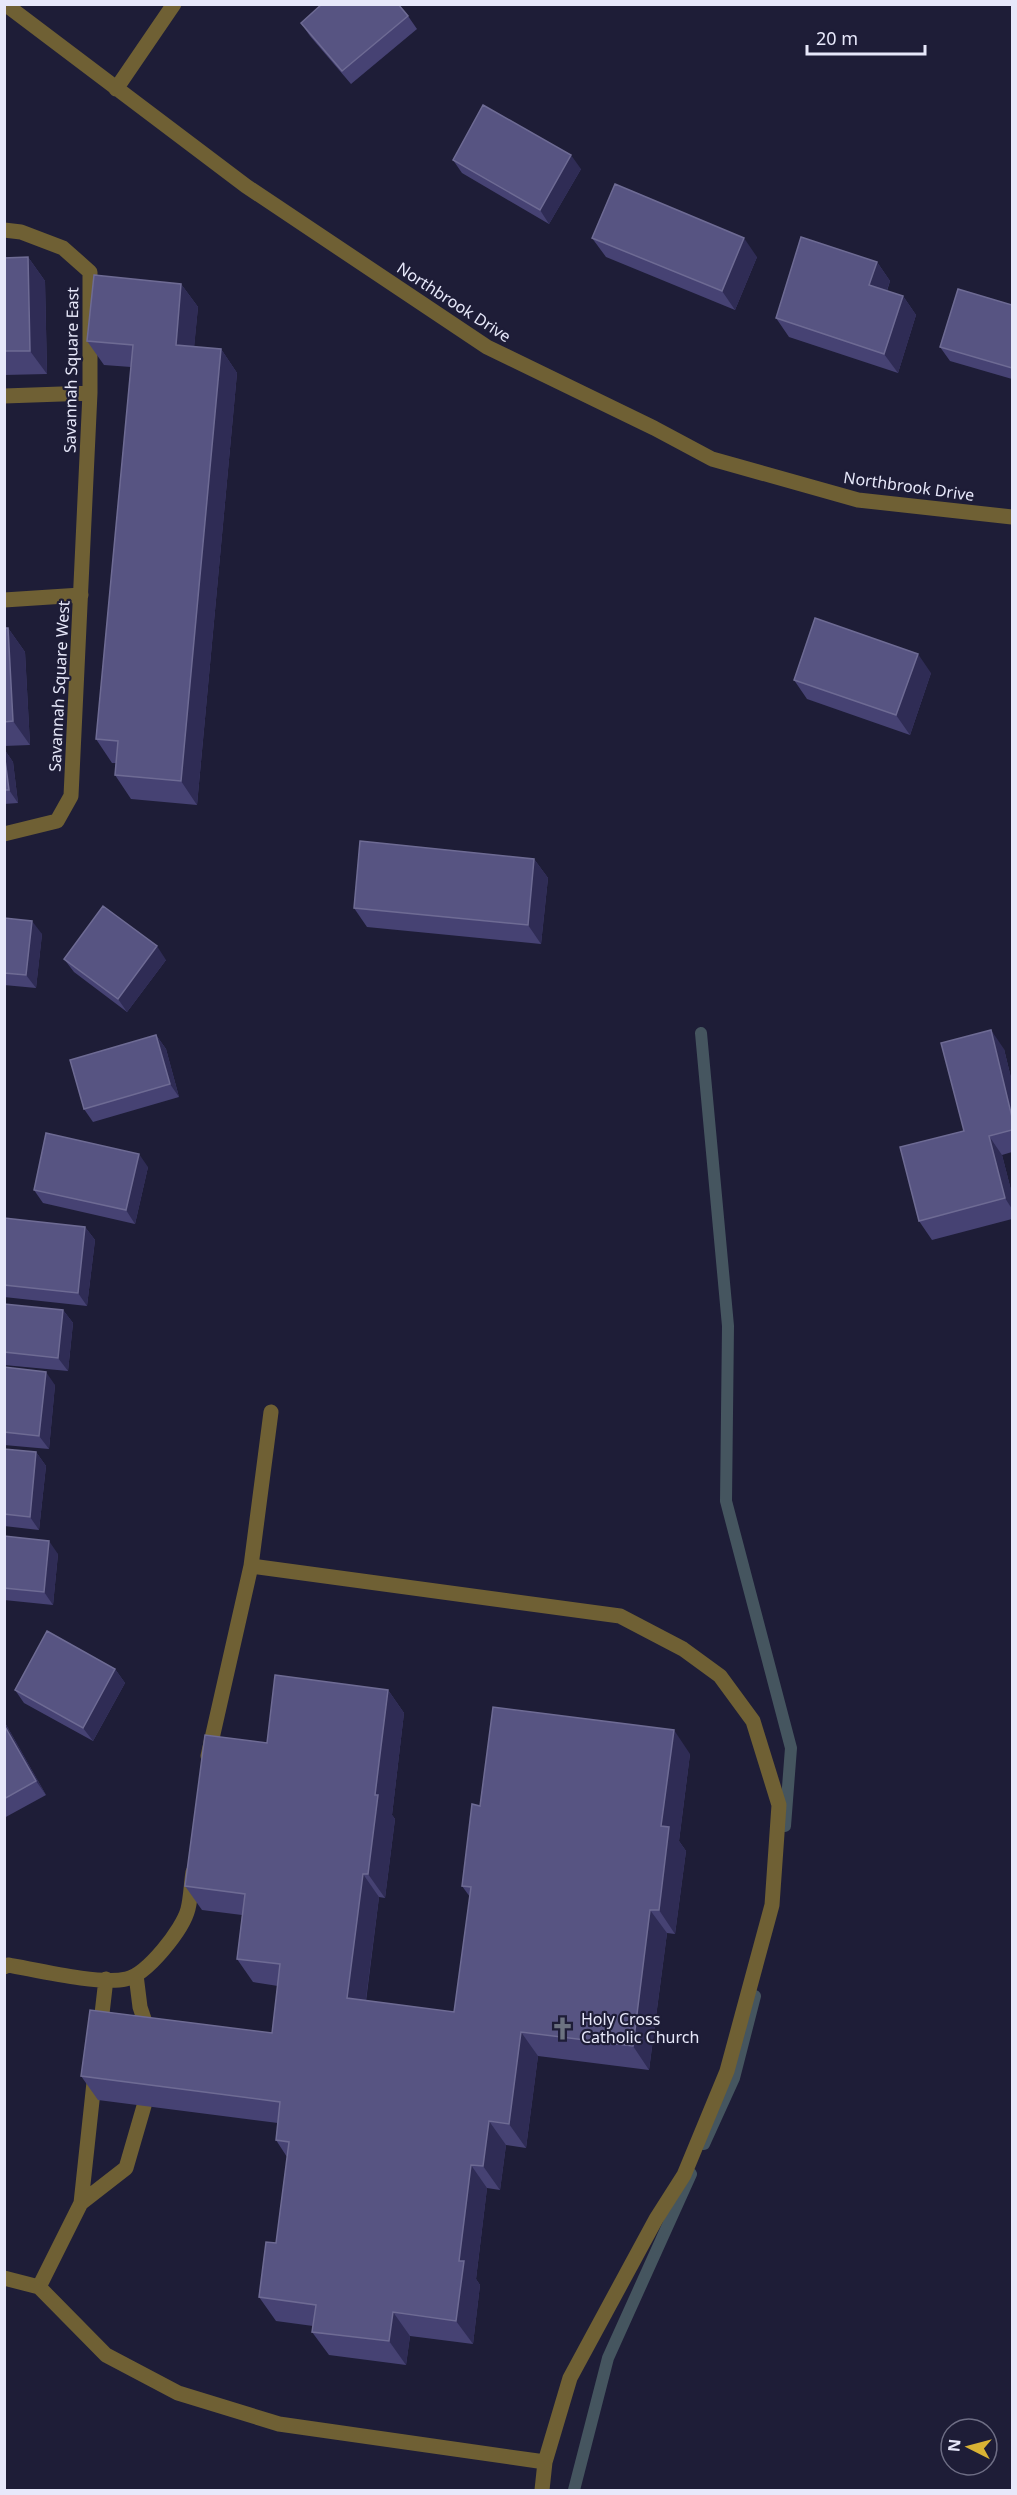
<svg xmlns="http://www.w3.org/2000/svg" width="1017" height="2495" font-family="'Noto Sans',sans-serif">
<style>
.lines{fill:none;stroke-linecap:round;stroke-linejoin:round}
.stream{stroke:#45555f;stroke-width:12}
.service{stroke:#6f6034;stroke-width:15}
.minor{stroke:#6f6034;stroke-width:15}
.wall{fill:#464273}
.shaded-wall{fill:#2f2c55}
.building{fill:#575482;stroke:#6e6b94;stroke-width:1.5}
.labels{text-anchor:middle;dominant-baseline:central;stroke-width:4.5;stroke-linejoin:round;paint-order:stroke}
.street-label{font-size:16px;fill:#e7e8fa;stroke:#1e1d37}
.poi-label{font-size:16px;fill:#e7e8fa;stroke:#1e1d37;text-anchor:start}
</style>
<rect width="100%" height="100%" fill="#1e1d37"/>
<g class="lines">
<path class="stream" d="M701,1033l27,293 -2,175 65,247 -6,78
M704,2144l30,-66 21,-82
M574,2490l34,-132 83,-184"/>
<path class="service" d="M251,1566l369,50 63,33 37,27 33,45 26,84 -7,100 -45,166 -43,104 -28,44 -86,159 -25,84 -3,28
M208,1756l43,-190 20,-154
M4,1967l4,-2c29,5 91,20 118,14 21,-4 57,-50 62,-70 3,-12 3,-25 5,-37
M136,1975l4,32 10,30
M100,2031l6,-52
M81,2203l45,-35 18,-62
M4,2278l35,9 67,68 72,38 101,31 266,38
M39,2287l42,-84 14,-130"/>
<path class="minor" d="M5,4l241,182 241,161 167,81 58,31 146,41 154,17
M116,89l58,-85
M4,230l17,2 42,16 27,24v121l-19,403 -14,25 -53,13
M4,396l86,-3
M4,600l77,-5"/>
</g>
<path class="wall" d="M408,16l9,13 -66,55 -41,-48 -9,-13z
M453,160l128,9 -32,55 -87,-51z
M592,238l165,19 -22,53 -129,-53z
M28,257l17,24 2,93 -43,1v-117z
M877,262l13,19 -3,10 16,5 13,19 -18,58 -109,-36 -13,-19z
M181,284l17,23 -4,40 27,2 16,24 -40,432 -66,-6 -16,-24 1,-12h-4l-16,-24 35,-372 -27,-2 -17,-24z
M1012,305v74l-62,-18 -10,-14z
M4,628h4l17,24 5,93 -26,1z
M931,673l-21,62 -103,-36 -13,-19z
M4,749l9,13 5,41 -14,1z
M534,859l14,19 -7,66 -174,-17 -13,-19z
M4,918l38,16 -6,54 -32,-3z
M64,959l102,1 -39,52 -53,-40z
M156,1035l10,14 13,48 -86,25 -9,-13z
M1004,1049l8,33v70l-10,3 10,39v25l-80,21 -13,-19z
M148,1167l-13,57 -92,-21 -9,-13z
M4,1218l81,9 10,13 -8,66 -83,-9z
M4,1304l59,6 10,13 -5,48 -64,-6z
M4,1367l51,18 -6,64 -45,-4z
M4,1449l32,3 10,14 -7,64 -35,-4z
M4,1536l54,18 -5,51 -49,-5z
M115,1669l10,14 -32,58 -69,-38 -9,-13z
M388,1690l16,23 -12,102 3,4 -10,79 -6,-1 -13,104 88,11 16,-115 -8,-11 18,-80 210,-52 -11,87 7,10 -11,83 -8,-1 -18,137 -111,-14 -12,92 -20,-3 -6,45 -13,-2 -11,91 4,6 -7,59 -63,-8 -4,29 -77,-10 -17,-23 1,-6 -37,-5 -17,-24 17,-54 11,-86 -11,-17 2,-17 -180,-23 -17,-24 191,-43 6,-47 -25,-4 -16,-23 5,-44 -40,-5 -17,-24 82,-143z
M4,1721l42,74 -42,23z"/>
<path class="shaded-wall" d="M571,155l10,14 -32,55 -9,-14z
M744,238l13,19 -22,53 -13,-19z
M28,257l17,24 2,93 -17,-23z
M877,262l13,19 -8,23 -13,-19z
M181,284l17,23 -6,62 -16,-24z
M903,296l13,19 -18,58 -14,-19z
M221,349l16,24 -40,432 -16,-24z
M8,628l17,24 5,93 -17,-24z
M918,654l13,19 -21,62 -14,-20z
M4,749l9,13 5,41 -9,-13z
M534,859l14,19 -7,66 -13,-19z
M32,921l10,13 -6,54 -10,-13z
M157,946l9,14 -39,52 -9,-13z
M991,1030l13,19 8,33v35z
M156,1035l10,14 13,48 -9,-13z
M989,1136l13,19 10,39v15l-7,-11z
M139,1154l9,13 -13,57 -9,-14z
M85,1227l10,13 -8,66 -9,-13z
M63,1310l10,13 -5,48 -10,-13z
M46,1372l9,13 -6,64 -10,-13z
M36,1452l10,14 -7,64 -9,-13z
M49,1541l9,13 -5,51 -9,-13z
M115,1669l10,14 -32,58 -10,-13z
M388,1690l16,23 -12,102 3,4 -10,79 -17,-24 7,-79z
M4,1721l42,74 -10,-14 -32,-56z
M674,1730l16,24 -11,87 7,10 -11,83 -16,-24 2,-84z
M363,1874l16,23 -16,125 -16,-24z
M650,1910l17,23 -18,137 -16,-24z
M521,2032l17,24 -12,92 -17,-24z
M489,2121l17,24 -6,45 -17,-24z
M471,2165l16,23 -11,91 4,6 -7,59 -17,-23 3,-60z
M393,2312l17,24 -4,29 -17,-24z"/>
<path class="building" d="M322,4h76l10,12 -66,55 -41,-48z
M483,105l88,50 -31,55 -87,-50z
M615,184l129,54 -22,53 -130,-53z
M801,237l76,25 -8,23 34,11 -19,58 -108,-36z
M28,257l2,94h-26v-93z
M94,275l87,9 -5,61 45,4 -40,432 -66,-6 3,-34 -22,-2 37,-394 -46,-4z
M958,289l54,16v63l-72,-21z
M815,618l103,36 -22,61 -102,-35z
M4,628h4l5,93 -9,1z
M4,752l5,38h-5z
M360,841l174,18 -6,66 -174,-17z
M103,906l54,40 -39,53 -54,-40z
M4,918l28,3 -6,54 -22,-2z
M991,1030l21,87v13l-23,6 16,62 -86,23 -19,-74 64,-16 -23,-88z
M156,1035l14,49 -86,25 -14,-49z
M46,1133l93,21 -13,56 -92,-20z
M4,1218l81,9 -7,66 -74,-8z
M4,1304l59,6 -5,48 -54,-6z
M4,1367l42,5 -7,64 -35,-4z
M4,1449l32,3 -6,65 -26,-3z
M4,1536l45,5 -5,51 -40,-4z
M47,1631l68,38 -32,59 -68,-38z
M275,1675l113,15 -13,105h3l-10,79h-5l-16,124 107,14 17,-125 -9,-1 10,-82 8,2 13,-99 181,23 -13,96 8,1 -10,83h-9l-17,136 -112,-14 -12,92 -20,-3 -6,45 -12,-1 -12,96h5l-8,60 -63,-9 -4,29 -77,-9 4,-27 -57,-8 7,-55 10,1 13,-101 -13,-2 4,-38 -199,-26 9,-66 182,23 8,-69 -43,-5 8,-65 -60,-8 20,-151 62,8z
M4,1725l32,56 -32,18z"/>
<defs>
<symbol id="church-bare" viewBox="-9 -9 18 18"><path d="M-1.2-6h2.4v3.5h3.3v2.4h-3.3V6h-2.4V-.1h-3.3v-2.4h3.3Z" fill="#6b7280" stroke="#1e1d37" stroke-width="2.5" paint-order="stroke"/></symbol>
</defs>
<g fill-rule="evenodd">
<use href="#church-bare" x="546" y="2012" width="33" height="33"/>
</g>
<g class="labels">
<g class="street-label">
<text transform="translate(454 302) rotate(33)">Northbrook Drive</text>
<text transform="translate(71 370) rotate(-89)">Savannah Square East</text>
<text transform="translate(909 486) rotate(8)">Northbrook Drive</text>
<text transform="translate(59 686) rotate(-87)">Savannah Square West</text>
</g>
<g class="poi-label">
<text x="581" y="2019">Holy Cross<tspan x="581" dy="18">Catholic Church</tspan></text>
</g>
</g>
<rect width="1017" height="2495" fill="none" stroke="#e7e8fa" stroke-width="12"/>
<g transform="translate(969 2447) rotate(276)"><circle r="28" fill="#1e1d37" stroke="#6e6e85" stroke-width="1.5"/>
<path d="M0-4.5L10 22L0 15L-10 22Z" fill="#d9b334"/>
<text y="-9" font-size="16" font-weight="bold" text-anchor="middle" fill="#e7e8fa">N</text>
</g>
<path d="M807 45v9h118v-9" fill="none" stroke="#e7e8fa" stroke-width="3"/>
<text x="816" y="45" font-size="18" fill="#e7e8fa" stroke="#1e1d37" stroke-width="4.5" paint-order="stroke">20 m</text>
</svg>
